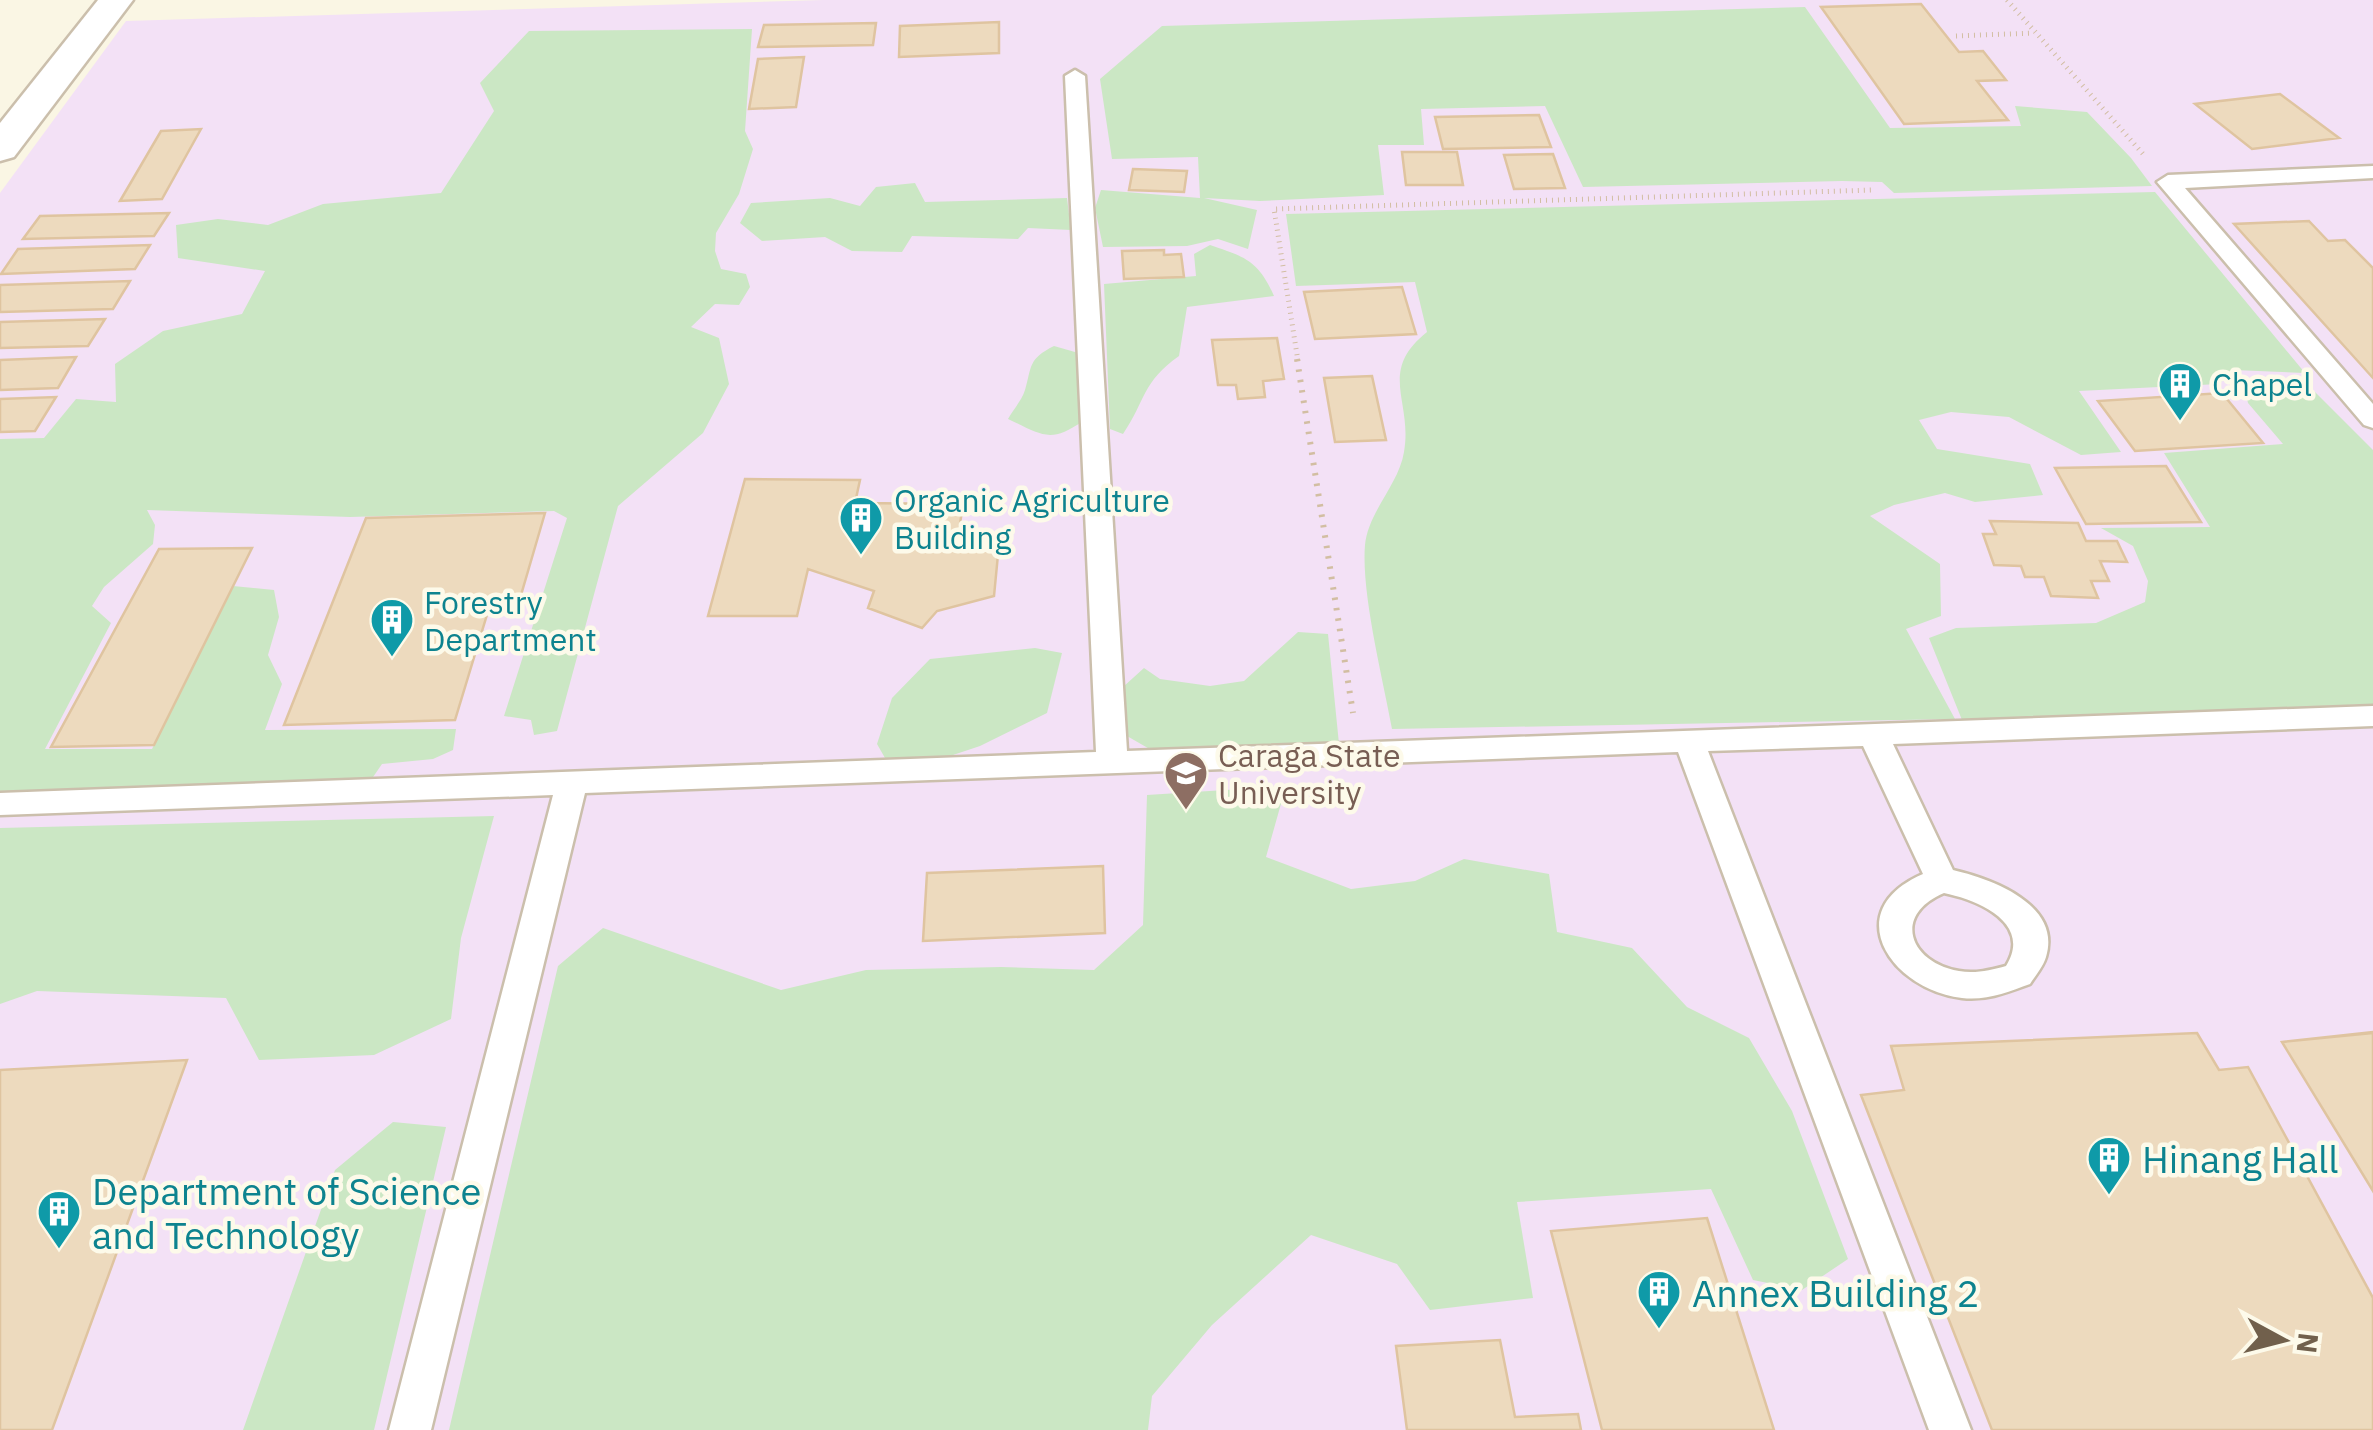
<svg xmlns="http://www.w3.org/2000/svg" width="2373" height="1430" font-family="'IBM Plex Sans',sans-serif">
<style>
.education{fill:#f3e1f6}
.green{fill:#cbe7c4}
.building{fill:#eddabe;stroke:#dfc4a0;stroke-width:2.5}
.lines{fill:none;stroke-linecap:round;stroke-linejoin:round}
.lane-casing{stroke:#cbbfac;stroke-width:5}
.street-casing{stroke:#cbbfac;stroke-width:5}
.path-far1{stroke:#d2bea2;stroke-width:5;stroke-dasharray:1 5;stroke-linecap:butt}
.path{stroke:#d2bea2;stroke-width:6;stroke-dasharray:2.5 8;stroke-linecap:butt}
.lane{fill:#fff;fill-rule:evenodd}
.street{fill:#fff;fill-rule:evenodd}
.labels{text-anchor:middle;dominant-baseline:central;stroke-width:9;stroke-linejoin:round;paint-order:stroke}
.culture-label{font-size:32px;fill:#0d838f;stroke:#fdfaea;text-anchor:start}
.education-label{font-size:32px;fill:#785e54;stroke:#fdfaea;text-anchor:start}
.near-culture-label{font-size:38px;fill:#0d838f;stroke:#fdfaea;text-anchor:start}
</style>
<rect width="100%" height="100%" fill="#faf6e4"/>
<path class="education" d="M823,0h1550v1430h-2373v-1237l126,-172z"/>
<path class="green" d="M1805,7l85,121 131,-2 -6,-20 72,6 44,46 21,28 -258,7 -12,-11 -40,-1 -259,6 -38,-81 -124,3 3,36h-46l6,50 -124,6 -56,-3 53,12 -9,39 -30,-10 -31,7 -84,1 -8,-39 6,-18 99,8 -2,-41 -86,2 -12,-80 62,-53z
M752,29l-7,102 8,18 -14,45 -23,39 -1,18 6,18 25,5 4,13 -11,18 -24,-1 -24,23 28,11 10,46 -26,49 -85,73 -61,225 -23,4 -3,-15 -27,-4 63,-198 -13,-7 -204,6 -203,-7 8,15 -2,19 -49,43 -12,19 19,17 -66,126h107l81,-163 41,4 5,27 -11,38 14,29 -17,46 191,-1 -3,21 -20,9 -51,5 -11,16 -371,17v-358l44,-1 32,-39 40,3 -1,-38 48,-33 79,-17 23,-43 -87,-13 -2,-33 42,-6 50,6 55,-21 118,-11 53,-82 -14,-28 49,-52z
M915,183l10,19 142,-4 4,32 -43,-2 -10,11 -106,-3 -10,16 -50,-1 -27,-14 -63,4 -22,-18 11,-20 79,-5 30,8 16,-19z
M2155,192l150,181 -71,-3 -15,14 -140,7 42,61 -40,3 -72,-38 -58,-5 -32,8 18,29 93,15 13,31 -68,7 -30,-9 -51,12 -24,11 70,48 1,52 -35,13 49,90 -563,10c-9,-50 -31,-136 -27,-184 3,-33 34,-61 39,-93 9,-51 -27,-80 23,-120l-12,-50 -119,4 -10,-72z
M1210,245c35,12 48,15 64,51l-87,11 -8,49c-37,26 -33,44 -56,78l-13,-5 -6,-145 92,-8 -2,-22z
M1054,346l28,8 1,67c-33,23 -41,14 -75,-2 5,-9 14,-19 17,-29 7,-24 3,-31 29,-44z
M2243,381l68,7 62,62v254l-411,16 -33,-82 27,-10 140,-5 49,-21 3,-21 -15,-35 -32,-18 109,-1 -46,-74 119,-9 -35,-41z
M1298,632l30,2 11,110 -186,7 -26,-15 -4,-49 21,-19 16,11 50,7 34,-5z
M1035,648l27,5 -15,60 -67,33 -33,11 -62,1 -8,-14 15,-46 38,-39z
M1286,786l-20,71 85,32 64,-8 49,-22 85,15 8,58 75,16 55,59 62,31 43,73 56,148 -46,31 -49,-10 -42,-91 -194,13 16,96 -103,12 -33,-46 -86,-29 -99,90 -60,71 -4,34h-699l109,-464 45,-38 178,62 85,-20 135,-3 93,3 49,-45 4,-130z
M494,816l-33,122 -10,81 -77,36 -115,5 -33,-62 -189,-7 -37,13v-176z
M393,1122l53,5 -72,303h-131l92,-260z"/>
<path class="building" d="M1921,4l38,48 24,-1 23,29 -29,1 31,39 -104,4 -83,-117z
M999,22v31l-100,4 1,-31z
M876,23l-3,22 -115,2 6,-22z
M804,57l-8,50 -47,2 9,-50z
M2280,94l59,44 -87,11 -57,-45z
M1539,115l12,32 -108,2 -8,-32z
M201,129l-39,70 -42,2 41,-70z
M1402,152h55l6,33h-57z
M1553,154l12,34 -51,1 -10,-34z
M1133,169l54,2 -3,21 -55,-2z
M169,213l-15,23 -131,3 17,-23z
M2309,221l19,20 17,-1 28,28v110l-139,-154z
M150,245l-15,24 -134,5 17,-25z
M1164,250v5l17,-1 3,23 -60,2 -2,-28z
M130,281l-17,28 -113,3v-27z
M1402,287l14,47 -101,5 -11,-47z
M105,319l-17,27 -88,2v-26z
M1277,338l7,41 -21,2 2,16 -27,2 -2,-14h-18l-6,-45z
M76,357l-18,31 -58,2v-30z
M1372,376l14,64 -51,2 -11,-64z
M2222,393l41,50 -128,8 -37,-50z
M56,397l-21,34 -35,1v-33z
M2166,466l35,56 -115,2 -31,-56z
M745,479l115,1 -5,23 108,1 -6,40h42l-5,52 -57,15 -15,17 -54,-20 6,-17 -66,-22 -11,47h-89z
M545,513l-24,82h-28l-38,125 -171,5 82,-207z
M1990,521l88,2 8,18h31l10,21 -27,-1 9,20h-18l7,17 -47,-2 -7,-19h-19l-4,-11 -27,-1 -11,-31h13z
M252,548l-98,197 -103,2 108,-198z
M1103,866l2,67 -182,8 4,-68z
M2373,1032v159l-91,-149z
M2197,1033l22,37 29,-3 125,231v132h-381l-131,-335 43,-5 -13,-44z
M2373,1033v158l-91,-149z
M187,1060l-135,370h-52v-360z
M1707,1218l67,212h-172l-51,-199z
M1500,1340l15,77 63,-3 3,16h-174l-11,-84z"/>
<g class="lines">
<defs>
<path id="lane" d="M1075,70l10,6 42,675 1246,-45v20l-480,18 60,126c38,9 109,34 93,87 -3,10 -11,19 -16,27 -22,8 -44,17 -68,14 -70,-8 -125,-87 -39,-124l-60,-128 -155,5 263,679h-42l-251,-678 -1093,41 -154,637h-42l164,-635 -553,20v-22l1096,-41 -31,-676zM1944,893c34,7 89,30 62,73 -15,4 -31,8 -47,5 -50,-9 -67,-56 -15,-78z
M2373,166v12l-188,10 188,216v24l-9,-3 -207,-243 11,-7z"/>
<path id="street" d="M98,0h35l-119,157 -14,4v-38z"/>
</defs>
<use href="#lane" class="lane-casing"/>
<use href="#street" class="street-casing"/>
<path class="path-far1" d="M2007,0l137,155
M1956,36l78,-3
M1298,361l-24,-152 599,-19"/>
<path class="path" d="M1297,359l56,354"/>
<use href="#lane" class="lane"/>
<use href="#street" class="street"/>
</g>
<defs>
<symbol id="building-pin" viewBox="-11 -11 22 30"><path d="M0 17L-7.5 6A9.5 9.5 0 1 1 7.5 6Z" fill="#0f9aa8" stroke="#fdfaea"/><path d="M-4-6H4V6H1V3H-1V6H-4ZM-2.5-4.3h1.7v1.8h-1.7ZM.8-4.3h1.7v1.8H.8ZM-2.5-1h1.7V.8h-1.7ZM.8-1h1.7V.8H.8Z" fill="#fff"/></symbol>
<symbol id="university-pin" viewBox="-11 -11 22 30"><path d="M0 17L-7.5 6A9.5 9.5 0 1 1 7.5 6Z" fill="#8d6e63" stroke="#fdfaea"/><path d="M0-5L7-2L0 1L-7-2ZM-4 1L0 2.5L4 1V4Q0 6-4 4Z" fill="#fff"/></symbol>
</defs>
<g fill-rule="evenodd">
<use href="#building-pin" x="2155" y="359" width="50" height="68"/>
<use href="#building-pin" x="836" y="493" width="50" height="68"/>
<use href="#building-pin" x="367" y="595" width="50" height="68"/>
<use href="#university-pin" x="1161" y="748" width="50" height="68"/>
<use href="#building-pin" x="2084" y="1133" width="50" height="68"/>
<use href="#building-pin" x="34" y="1187" width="50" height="68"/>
<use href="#building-pin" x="1634" y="1267" width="50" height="68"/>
</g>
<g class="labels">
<g class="culture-label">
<text x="2212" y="384">Chapel</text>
<text x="894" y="500">Organic Agriculture<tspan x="894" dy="37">Building</tspan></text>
<text x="424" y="602">Forestry<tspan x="424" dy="37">Department</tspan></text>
</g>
<g class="education-label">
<text x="1218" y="755">Caraga State<tspan x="1218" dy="37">University</tspan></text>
</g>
<g class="near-culture-label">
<text x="2142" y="1158">Hinang Hall</text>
<text x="92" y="1190">Department of Science<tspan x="92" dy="44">and Technology</tspan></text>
<text x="1692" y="1292">Annex Building 2</text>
</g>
</g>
<g transform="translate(2283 1340) rotate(97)" stroke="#fdfaea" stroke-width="8" paint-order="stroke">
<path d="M0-8L18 38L0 25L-18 38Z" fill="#71604c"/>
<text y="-15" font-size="28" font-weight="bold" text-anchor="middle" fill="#71604c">N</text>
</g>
</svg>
